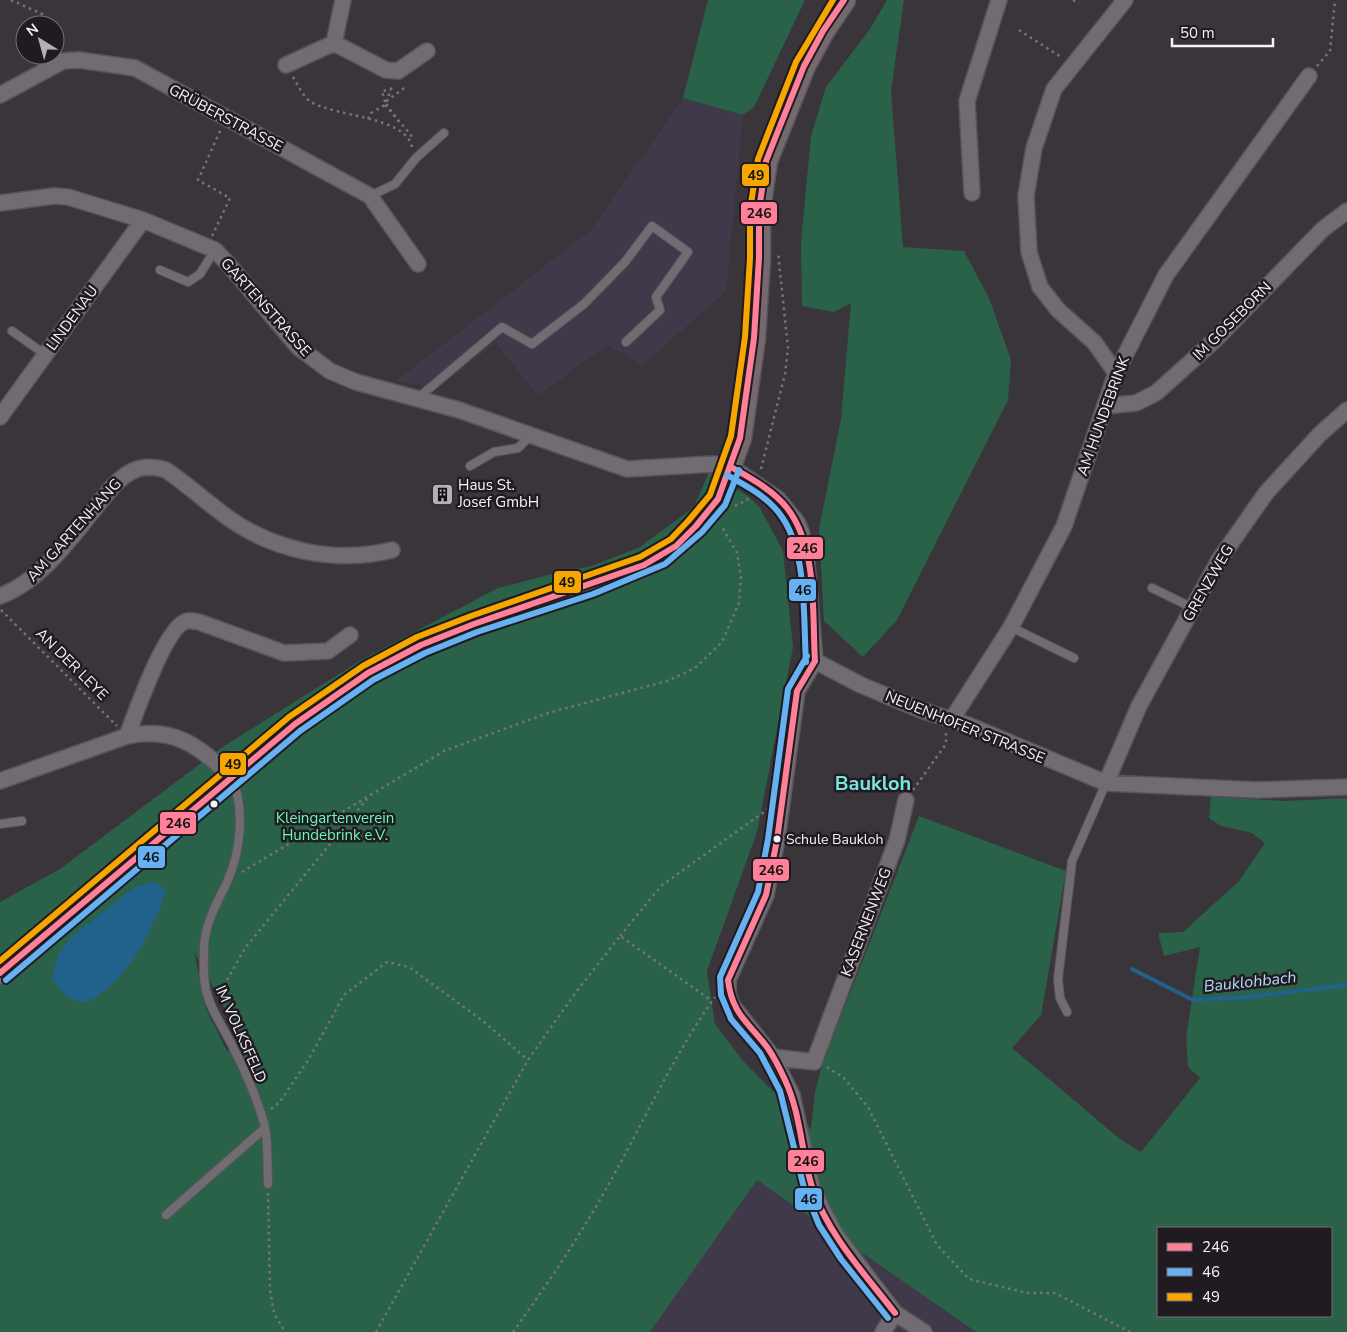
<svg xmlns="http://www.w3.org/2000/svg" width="1347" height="1332" font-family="'Nunito Sans',sans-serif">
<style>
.commercial{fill:#3f3949}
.green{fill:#2a6149;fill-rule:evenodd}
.water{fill:#21628d}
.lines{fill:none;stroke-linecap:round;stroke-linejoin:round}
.stream{stroke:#21628d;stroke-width:4}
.lane-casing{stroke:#59545a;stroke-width:10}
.street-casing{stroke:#59545a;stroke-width:18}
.primary-casing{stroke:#59545a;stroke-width:25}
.path{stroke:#777478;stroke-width:2.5;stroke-dasharray:2.5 4;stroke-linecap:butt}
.lane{stroke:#706c71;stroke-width:8}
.street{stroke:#706c71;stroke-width:15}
.primary{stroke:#75696d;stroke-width:22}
.path-bridge{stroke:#777478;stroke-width:2.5;stroke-dasharray:2.5 4;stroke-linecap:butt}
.bus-1-casing{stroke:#201b21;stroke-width:10}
.bus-2-casing{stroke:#201b21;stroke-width:10}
.bus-3-casing{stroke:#201b21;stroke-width:10}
.bus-1{stroke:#ff8098;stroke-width:6}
.bus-2{stroke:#66b1f2;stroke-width:6}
.bus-3{stroke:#f7a600;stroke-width:6}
.bus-dot{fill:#f7f1f8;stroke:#201b21;stroke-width:2}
.labels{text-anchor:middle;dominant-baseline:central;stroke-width:5;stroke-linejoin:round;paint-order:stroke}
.bus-label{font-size:14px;fill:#f7f1f8;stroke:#201b21;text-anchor:start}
.street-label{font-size:15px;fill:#f7f1f8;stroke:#201b21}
.poi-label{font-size:15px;fill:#f7f1f8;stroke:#201b21;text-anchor:start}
.park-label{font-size:15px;fill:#6afab7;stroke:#201b21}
.water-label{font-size:16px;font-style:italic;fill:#b1dbfb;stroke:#201b21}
.district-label{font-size:20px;font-weight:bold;fill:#79e5e3;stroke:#201b21}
.line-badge{stroke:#201b21;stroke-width:2}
.pale-badge-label{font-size:14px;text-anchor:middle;font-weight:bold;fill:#111}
</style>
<rect width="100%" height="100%" fill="#3a353b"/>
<path class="commercial" d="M683,98l60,17 -17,176 -83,74 -37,-20 -68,51 -42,-53 -58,45 -42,-7 195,-151z
M757,1180l219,152h-326z"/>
<path class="green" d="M708,0h97l-51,107 -11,8 -60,-17z
M887,0h17l-13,91 12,156 61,4 25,47 22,62 -3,40 -111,220 -34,37 -39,-36 -5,-92 22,-110 10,-116 -17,9 -32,-6 -1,-64 10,-106 15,-49 44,-58z
M709,472l39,24 12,12 23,43 10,96 -36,185 -50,139 8,53 28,37 68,68 4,-37 7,-27 97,-249 147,55 -25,144 -29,33 108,91 21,13 59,-74 -12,-11 -2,-29 14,-91 -36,9 -6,-23 25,-1 56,-51 26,-38 -13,-10 -31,-7 -12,-8 2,-21 73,4 63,-3v534h-371l-219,-152 -107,152h-650v-430l60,-33 164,-123 139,-87 135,-71 54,-14 40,-8 48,-19 54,-40zM194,952l50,92 -17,7 -20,-40zM1158,1228h173v88h-173z"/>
<path class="water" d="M153,882l9,4 4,5c-14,38 -28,70 -58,97 -8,6 -16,14 -27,14 -13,-1 -22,-14 -29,-23l6,-24 13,-18 64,-50z"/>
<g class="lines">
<path class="stream" d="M1132,969l61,31 55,-3 99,-12"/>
<defs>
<path id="lane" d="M370,196l25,-12 21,-26 28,-25
M160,270l28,12 12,-8 15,-24
M12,331l34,24
M418,398l84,-71 30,17 52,-40 41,-42 27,-36 36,26 -32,45 4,13 -34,32
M470,466l24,-14 24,-4 13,-13
M1152,588l41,20
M1011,627l63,31
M232,778c13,32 9,73 -5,104 -10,22 -23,42 -23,68 0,11 -1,23 1,34 3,24 21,47 31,69 10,20 19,42 26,63 7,21 5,46 6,68
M0,824l22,-3
M1067,1012l-7,-14 -2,-19 14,-118 34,-78
M166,1215l99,-87"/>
<path id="street" d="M334,43l52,27 12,1 29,-20
M286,65l48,-22 9,-43
M0,95l63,-34 16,-1 56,8 235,128 48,68
M972,193l-5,-92 32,-101
M0,203l54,-7 14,1 75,23 72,30 14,15 69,82 32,24 26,11 103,28 168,59 87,-5 17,3 47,32 19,23 4,9 5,21 9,109
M1116,373l-22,-31 -36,-32 -18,-23 -11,-35 -3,-56 8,-48 20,-59 71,-89
M1105,406l31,-3 20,-10 60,-54 107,-110 24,-18
M0,417l143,-197
M0,596c47,-17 82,-74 114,-111 16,-16 30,-22 52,-15 21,14 40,32 61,47 47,34 108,47 165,33
M815,661l-18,30 -20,149 -11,55 -38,85v14l4,11 41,52 19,38 20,92 11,24 13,24 59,78 29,19
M815,661l46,24 60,25 47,15 138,58 151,7 90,-3
M952,719l59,-92 53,-101 52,-153 50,-98 143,-199
M127,736c8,-21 39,-111 60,-115 4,-1 9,1 12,1l85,31 44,-2 22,-16
M0,781l127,-45c46,-10 73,10 104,41
M1106,783l33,-77 80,-146 47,-67 54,-59 27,-24
M773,1057l41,5 83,-222 9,-40
M883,1332l12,-19"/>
<path id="primary" d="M0,973l141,-121 154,-128 73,-51 53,-28 53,-21 170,-59 32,-19 20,-20 22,-27 22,-61 14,-100 5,-80v-48l7,-49 38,-95 19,-35 21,-31"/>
</defs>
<use href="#lane" class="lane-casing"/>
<use href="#street" class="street-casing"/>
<use href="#primary" class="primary-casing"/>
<path class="path" d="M11,0l31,14 5,11
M1073,0l6,3
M1019,30l42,27
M1317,66l13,-15 5,-51
M293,77c5,8 10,20 18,25 25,15 94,14 101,45
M385,102l-3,-11 9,-1
M385,105l26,30 -1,3
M368,119l3,-6 14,-8 8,-21
M212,236l18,-38 -32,-18 23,-51
M761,469l24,-95 3,-26 -10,-96
M735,506l12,-6 2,-5
M1,610l116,116
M913,790l33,-46v-13
M242,872l202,-121 104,-38 119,-32 28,-13 27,-26 17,-39 2,-26 -4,-24 -16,-28
M620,936l41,-50 107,-77
M227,980l18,-32 122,-149
M827,1067l17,11 24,29 69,138 32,34 58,14h28l75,39
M271,1109l8,-6 30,-44 35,-64 43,-33 22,5 74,54 45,39
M268,1193l2,97 4,23 11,19
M376,1332l152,-272 48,-68 44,-56 92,65
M513,1332c33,-46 65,-93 93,-143 37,-65 66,-132 109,-192"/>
<use href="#lane" class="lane"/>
<use href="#street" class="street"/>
<use href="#primary" class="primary"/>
<path class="path-bridge" d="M399,122l-14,-20 22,-16"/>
<defs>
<path id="bus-1" d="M731,467c19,11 42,23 56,41 31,40 25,105 28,153
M815,661l-18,30 -20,149 -11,55 -38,85c4,34 20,42 39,67 7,10 13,22 18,33 16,34 16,72 27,107 16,48 52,86 83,126
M0,973l295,-249 73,-51 53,-28 53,-21 170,-59 32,-19 20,-20 22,-27 22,-61 14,-100 5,-80v-48l7,-49 38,-95 19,-35 21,-31"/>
<path id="bus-2" d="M727,475c18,10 39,21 52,38 29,36 24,104 27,149
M807,656l-19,33 -20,150 -10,53 -38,85 1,18 10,24 29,34 20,38 24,97 15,37 22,34 47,59
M6,980l294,-249 73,-51 52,-27 52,-21 116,-38 72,-30 37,-32 23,-27 14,-35"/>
<path id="bus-3" d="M0,961l289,-244 74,-51 54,-29 54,-21 169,-59 31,-18 18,-19 21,-25 21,-59 14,-99 5,-79v-48l8,-51 38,-97 37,-62"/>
</defs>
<use href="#bus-1" class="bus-1-casing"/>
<use href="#bus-2" class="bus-2-casing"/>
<use href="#bus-3" class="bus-3-casing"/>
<use href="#bus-1" class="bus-1"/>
<use href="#bus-2" class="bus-2"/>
<use href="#bus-3" class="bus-3"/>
</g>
<defs>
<symbol id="building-square" viewBox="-11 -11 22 22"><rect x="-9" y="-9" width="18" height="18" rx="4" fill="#b5afb6" stroke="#201b21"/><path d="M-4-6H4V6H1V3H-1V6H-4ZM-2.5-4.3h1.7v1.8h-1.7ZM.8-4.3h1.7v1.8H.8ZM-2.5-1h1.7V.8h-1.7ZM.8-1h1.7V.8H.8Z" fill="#111"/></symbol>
</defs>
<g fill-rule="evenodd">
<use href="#building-square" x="430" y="482" width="25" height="25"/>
</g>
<g class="bus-dot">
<circle cx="214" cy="804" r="4.5"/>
<circle cx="777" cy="839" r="4.5"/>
</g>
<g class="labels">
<g class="bus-label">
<text x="786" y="839">Schule Baukloh</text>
</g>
<g class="street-label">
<text transform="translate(226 118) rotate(28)">GRÜBERSTRASSE</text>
<text transform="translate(266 307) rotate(48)">GARTENSTRASSE</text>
<text transform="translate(72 318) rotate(-54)">LINDENAU</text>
<text transform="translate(1232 321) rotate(-45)">IM GOSEBORN</text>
<text transform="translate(1103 416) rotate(-70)">AM HUNDEBRINK</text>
<text transform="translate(74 530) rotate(-48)">AM GARTENHANG</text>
<text transform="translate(1208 583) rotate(-60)">GRENZWEG</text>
<text transform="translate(72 664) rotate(45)">AN DER LEYE</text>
<text transform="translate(965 727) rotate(22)">NEUENHOFER STRASSE</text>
<text transform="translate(866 922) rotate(-69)">KASERNENWEG</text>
<text transform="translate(241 1034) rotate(66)">IM VOLKSFELD</text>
</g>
<g class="poi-label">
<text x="458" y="485">Haus St.<tspan x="458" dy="17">Josef GmbH</tspan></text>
</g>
<g class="park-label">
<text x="335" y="818">Kleingartenverein<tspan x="335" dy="17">Hundebrink e.V.</tspan></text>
</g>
<g class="water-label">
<text transform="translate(1250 982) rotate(-6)">Bauklohbach</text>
</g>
<g class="district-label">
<text x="873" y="783">Baukloh</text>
</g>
</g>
<g class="line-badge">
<rect x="741" y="163" width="29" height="24" rx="5" fill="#f7a600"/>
<rect x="740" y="201" width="38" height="24" rx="5" fill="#ff8098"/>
<rect x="786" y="536" width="38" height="24" rx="5" fill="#ff8098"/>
<rect x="553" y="570" width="29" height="24" rx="5" fill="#f7a600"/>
<rect x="788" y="578" width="29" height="24" rx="5" fill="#66b1f2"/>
<rect x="219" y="752" width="28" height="24" rx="5" fill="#f7a600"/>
<rect x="159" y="811" width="38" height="24" rx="5" fill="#ff8098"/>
<rect x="137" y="845" width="29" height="24" rx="5" fill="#66b1f2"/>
<rect x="752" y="858" width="38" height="24" rx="5" fill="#ff8098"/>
<rect x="787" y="1149" width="38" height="24" rx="5" fill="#ff8098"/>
<rect x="794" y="1187" width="29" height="24" rx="5" fill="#66b1f2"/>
</g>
<g class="pale-badge-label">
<text x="756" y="180">49</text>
<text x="759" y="218">246</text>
<text x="805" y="553">246</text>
<text x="567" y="587">49</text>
<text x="803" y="595">46</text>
<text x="233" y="769">49</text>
<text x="178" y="828">246</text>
<text x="151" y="862">46</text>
<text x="771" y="875">246</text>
<text x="806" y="1166">246</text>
<text x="809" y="1204">46</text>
</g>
<rect x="1157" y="1227" width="175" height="90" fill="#201b21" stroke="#767177"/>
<rect x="1167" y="1243" width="25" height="8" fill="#ff8098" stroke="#767177"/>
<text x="1202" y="1252" font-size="15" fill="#f7f1f8">246</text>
<rect x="1167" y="1268" width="25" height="8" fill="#66b1f2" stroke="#767177"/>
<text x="1202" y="1277" font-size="15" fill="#f7f1f8">46</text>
<rect x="1167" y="1293" width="25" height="8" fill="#f7a600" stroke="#767177"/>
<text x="1202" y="1302" font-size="15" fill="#f7f1f8">49</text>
<g transform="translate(40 40) rotate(323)"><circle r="24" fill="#201b21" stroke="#767177"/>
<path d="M0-4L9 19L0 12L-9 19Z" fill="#b5afb6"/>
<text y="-8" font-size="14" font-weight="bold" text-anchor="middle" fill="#f7f1f8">N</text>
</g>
<path d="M1172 38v8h101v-8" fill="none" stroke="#f7f1f8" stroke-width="2.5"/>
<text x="1180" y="38" font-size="15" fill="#f7f1f8" stroke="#201b21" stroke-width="4" paint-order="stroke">50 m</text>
</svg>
